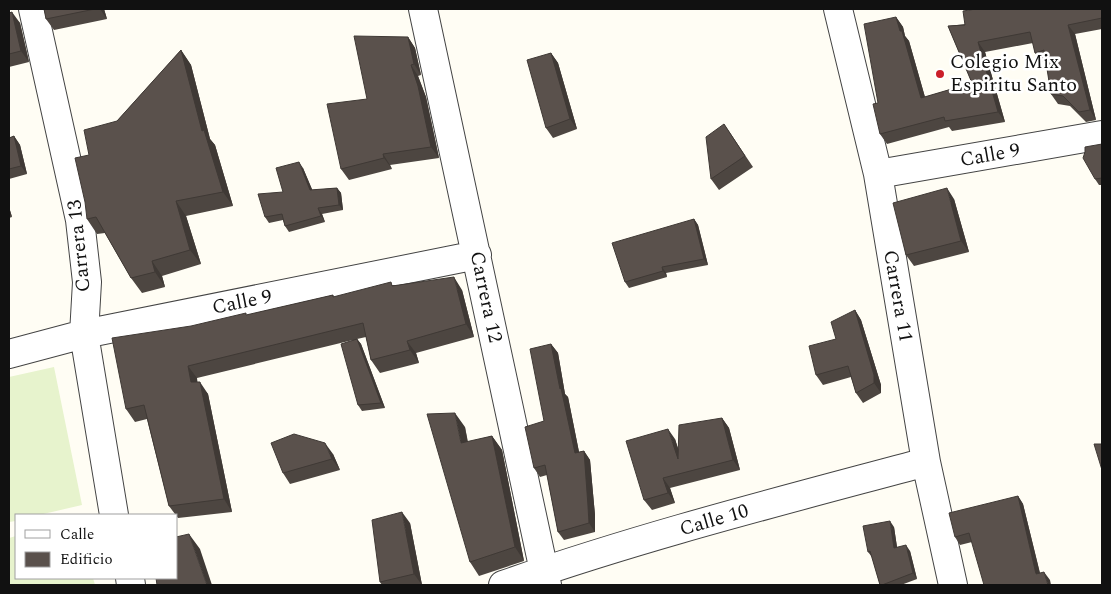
<svg xmlns="http://www.w3.org/2000/svg" width="1111" height="594" font-family="Spectral,serif">
<style>
.pitch{fill:#e7f3cd}
.lines{fill:none;stroke-linecap:round;stroke-linejoin:round}
.minor-casing{stroke:#444;stroke-width:30}
.minor{stroke:#fff;stroke-width:28}
.wall{fill:#4d4641}
.shaded-wall{fill:#3f3935}
.building{fill:#5a514c;stroke:#3f3935}
.poi-dot{fill:#cb1f2a;stroke:#fff;stroke-width:2}
.labels{text-anchor:middle;dominant-baseline:central;stroke-width:5;stroke-linejoin:round;paint-order:stroke}
.poi-label{font-size:20px;fill:#111;stroke:#fff;text-anchor:start}
.street-label{font-size:20px;fill:#111;stroke:#fff}
</style>
<rect width="100%" height="100%" fill="#fffdf4"/>
<path class="pitch" d="M54,367l28,138 -43,10h-23v6l-7,1v-145z
M16,536v42h77l2,7h-86v-47z"/>
<g class="lines">
<defs>
<path id="minor" d="M33,9l47,211 7,62 -3,52 30,181
M423,9l124,576
M838,9l40,165 48,288 27,123
M878,174l224,-39
M9,354l75,-20 393,-79
M130,578l1,7
M503,585c139,-49 282,-85 423,-123"/>
</defs>
<use href="#minor" class="minor-casing"/>
<use href="#minor" class="minor"/>
</g>
<path class="wall" d="M44,9h60l3,10 -53,11 -8,-11z
M1102,9v20l-27,5 21,86 -10,2 -16,-16 -12,-2 -7,-10 -5,-33 -4,1 -7,-9 -2,-10 -48,9 20,70 -53,9 -3,-4 -62,17 -7,-10 -2,-31 18,-86 7,10 2,9 4,5 16,56 47,-14 -24,-57z
M9,13l11,10 9,39 -20,5z
M408,37l7,11 6,27 -3,1 8,21 13,61 -49,7 2,4 -43,11 -8,-11 26,-70z
M181,50l10,15 19,74 5,6 18,61 -47,10 15,48 -39,12 3,11 -23,6 -11,-15 -26,-45 -8,1 -10,-15 2,-64 28,-34z
M551,53l7,10 19,66 -24,9 -7,-10z
M724,124l29,43 -34,23 -8,-11z
M14,136l6,9 7,29 -18,5v-41z
M1102,144v41h-3l-4,-6z
M303,168l9,22 25,-2 4,5 2,17 -21,4 3,8 -36,10 -4,-6 -2,-6 -14,3 -4,-6z
M954,199l15,53 -55,14 -8,-11z
M9,207l3,10 -3,1z
M694,219l4,6 10,40 -42,8 1,4 -38,11 -4,-6z
M393,285l69,5 12,47 -58,16 3,10 -39,10 -9,-13 -5,-23 -9,2 4,5 24,64 -23,3 -4,-6 -5,-65 -156,38v4l11,12 24,118 -54,6 -9,-12 -22,-87 -12,3 -9,-13 121,-94 86,-20 1,2z
M855,310l6,10 20,65v8l-18,10 -7,-10 -5,-16 -28,8 -7,-10 20,-36z
M551,344l7,9 7,41 3,3 11,55 5,-1 6,9 5,55v17l-31,8 -6,-8 -11,-57 -7,2 -6,-9 10,-47z
M722,418l7,10 11,42 -70,18 5,15 -23,7 -8,-10 31,-61 3,10z
M465,427l3,15 24,-6 10,14 22,111 -45,15 -9,-14z
M333,454l7,16 -50,14 -7,-11z
M1018,496l5,8 17,69 10,7 -78,-38 -12,3 -5,-8z
M410,523l12,62h-40l-2,-3z
M894,527l3,20 13,4 7,28 -16,6h-21l-8,-28 -4,-5z"/>
<path class="shaded-wall" d="M100,9h4l3,10z
M12,12l8,11 9,39 -8,-11z
M896,17l7,10 2,9 4,5 19,67 -7,-10 -21,-67z
M1068,25l7,9 21,86 -6,-10z
M408,37l7,11 6,27 -7,-11z
M978,42l7,10 20,70 -7,-10z
M181,50l10,15 19,74 5,6 18,61 -10,-14 -21,-61z
M551,53l7,10 19,66 -7,-10z
M411,65l7,11 8,21 13,61 -8,-11z
M14,136l6,9 7,29 -6,-8z
M383,154l7,11 2,4 -8,-11z
M299,162l4,6 12,28 -5,-6z
M337,188l4,5 2,17 -4,-5z
M947,188l7,11 15,53 -8,-11z
M176,201l10,15 15,48 -11,-14z
M9,207l3,10 -3,-4z
M318,208l4,6 3,8 -4,-6z
M694,219l4,6 10,40 -4,-6z
M152,261l10,15 3,11 -10,-15z
M662,267l4,6 1,4 -4,-6z
M454,277l8,13 12,47 -8,-13z
M855,310l6,10 20,65v8l-7,-10z
M357,339l4,5 24,64 -4,-5z
M407,341l9,12 3,10 -9,-13z
M551,344l7,9 7,41 3,3 13,65 -6,-9 -15,-64z
M188,366l9,12 2,17 -8,-13z
M200,382l8,12 24,118 -8,-13z
M455,413l10,14 5,30 -9,-14z
M722,418l7,10 11,42 -7,-10z
M668,429l7,10 10,30 -7,-10z
M492,436l10,14 22,111 -9,-14z
M325,443l8,11 7,16 -8,-11z
M584,451l6,9 5,55v17l-6,-9z
M663,478l7,10 5,15 -7,-10z
M1018,496l5,8 19,78 -6,-8z
M402,512l8,11 12,62 -8,-11z
M890,521l4,6 4,27 -4,-6z
M189,534l11,15 12,36h-5z
M906,545l4,6 7,28 -4,-6z
M1044,572l6,8 1,5h-3z"/>
<path class="building" d="M44,9h51l-49,10z
M976,9h126v9l-34,7 22,85 -11,2 -16,-16 -12,-2 -7,-44 -9,3 -5,-21 -52,10 20,70 -53,9 -1,-4 -64,17 -7,-30 5,-1 -14,-79 32,-7 4,14h2l19,67 51,-15 -24,-57 17,-1 -2,-14z
M12,12l9,39 -12,3v-41z
M354,36l54,1 6,27 -3,1 7,21 13,61 -48,7 1,4 -43,11 -14,-65 40,-5z
M181,50l21,81 2,-1 19,62 -47,9 14,49 -38,11 3,11 -24,6 -35,-61 -9,2 -2,-17 -10,-44 14,-3 -5,-25 33,-9z
M551,53l19,66 -24,9 -19,-68z
M724,124l21,32 -34,23 -5,-42z
M14,136l7,30 -12,3v-31z
M1102,144v34l-7,1 -12,-21 2,-6v-5z
M299,162l11,28 27,-2 2,17 -21,3 3,8 -36,10 -3,-12 -17,3 -7,-23 25,-2 -7,-24z
M947,188l14,53 -55,14 -13,-52z
M694,219l10,40 -42,8 1,4 -38,11 -13,-39z
M454,277l12,47 -59,17 3,9 -39,10 -8,-37 -175,43 3,16h9l24,117 -55,7 -25,-101 -18,4 -14,-71 79,-12 55,-13v2l87,-20v2l58,-15 1,4z
M855,310l19,65v8l-18,10 -8,-27 -32,9 -7,-29 27,-7 -5,-17z
M357,339l24,64 -23,2 -17,-61z
M551,344l9,45 1,-1 14,65 9,-2 4,55 1,17 -31,9 -13,-67 -11,3 -9,-41 19,-6 -14,-72z
M455,413l6,30 31,-7 23,111 -45,15 -43,-148z
M722,418l11,42 -70,18 5,15 -24,7 -18,-59 42,-12 10,30 1,-34z
M294,434l31,9 7,16 -49,14 -12,-30z
M1094,444h8v26z
M1018,496l18,78 8,-2 4,13h-64l-15,-52 -14,4 -6,-24z
M402,512l12,62 -34,8 -8,-62z
M890,521l4,27 12,-3 7,28 -31,12h-2l-10,-34 -2,1 -5,-26z
M189,534l18,51h-50l-1,-7h20v-41z"/>
<circle class="poi-dot" cx="940" cy="74" r="5"/>
<g class="labels">
<g class="poi-label">
<text x="950" y="62">Colegio Mix<tspan x="950" dy="23">Espiritu Santo</tspan></text>
</g>
<g class="street-label">
<text transform="translate(990 155) rotate(-10)">Calle 9</text>
<text transform="translate(79 246) rotate(-96)">Carrera 13</text>
<text transform="translate(898 296) rotate(80)">Carrera 11</text>
<text transform="translate(486 297) rotate(78)">Carrera 12</text>
<text transform="translate(242 302) rotate(-11)">Calle 9</text>
<text transform="translate(714 520) rotate(-16)">Calle 10</text>
</g>
</g>
<rect width="1111" height="594" fill="none" stroke="#111111" stroke-width="20"/>
<rect x="15" y="514" width="162" height="65" fill="#ffffff" stroke="#a0a0a0"/>
<rect x="25" y="530" width="25" height="8" fill="#ffffff" stroke="#a0a0a0"/>
<text x="60" y="539" font-size="15" fill="#111111">Calle</text>
<rect x="25" y="552" width="25" height="15" fill="#5a514c" stroke="#a0a0a0"/>
<text x="60" y="564" font-size="15" fill="#111111">Edificio</text>
</svg>
